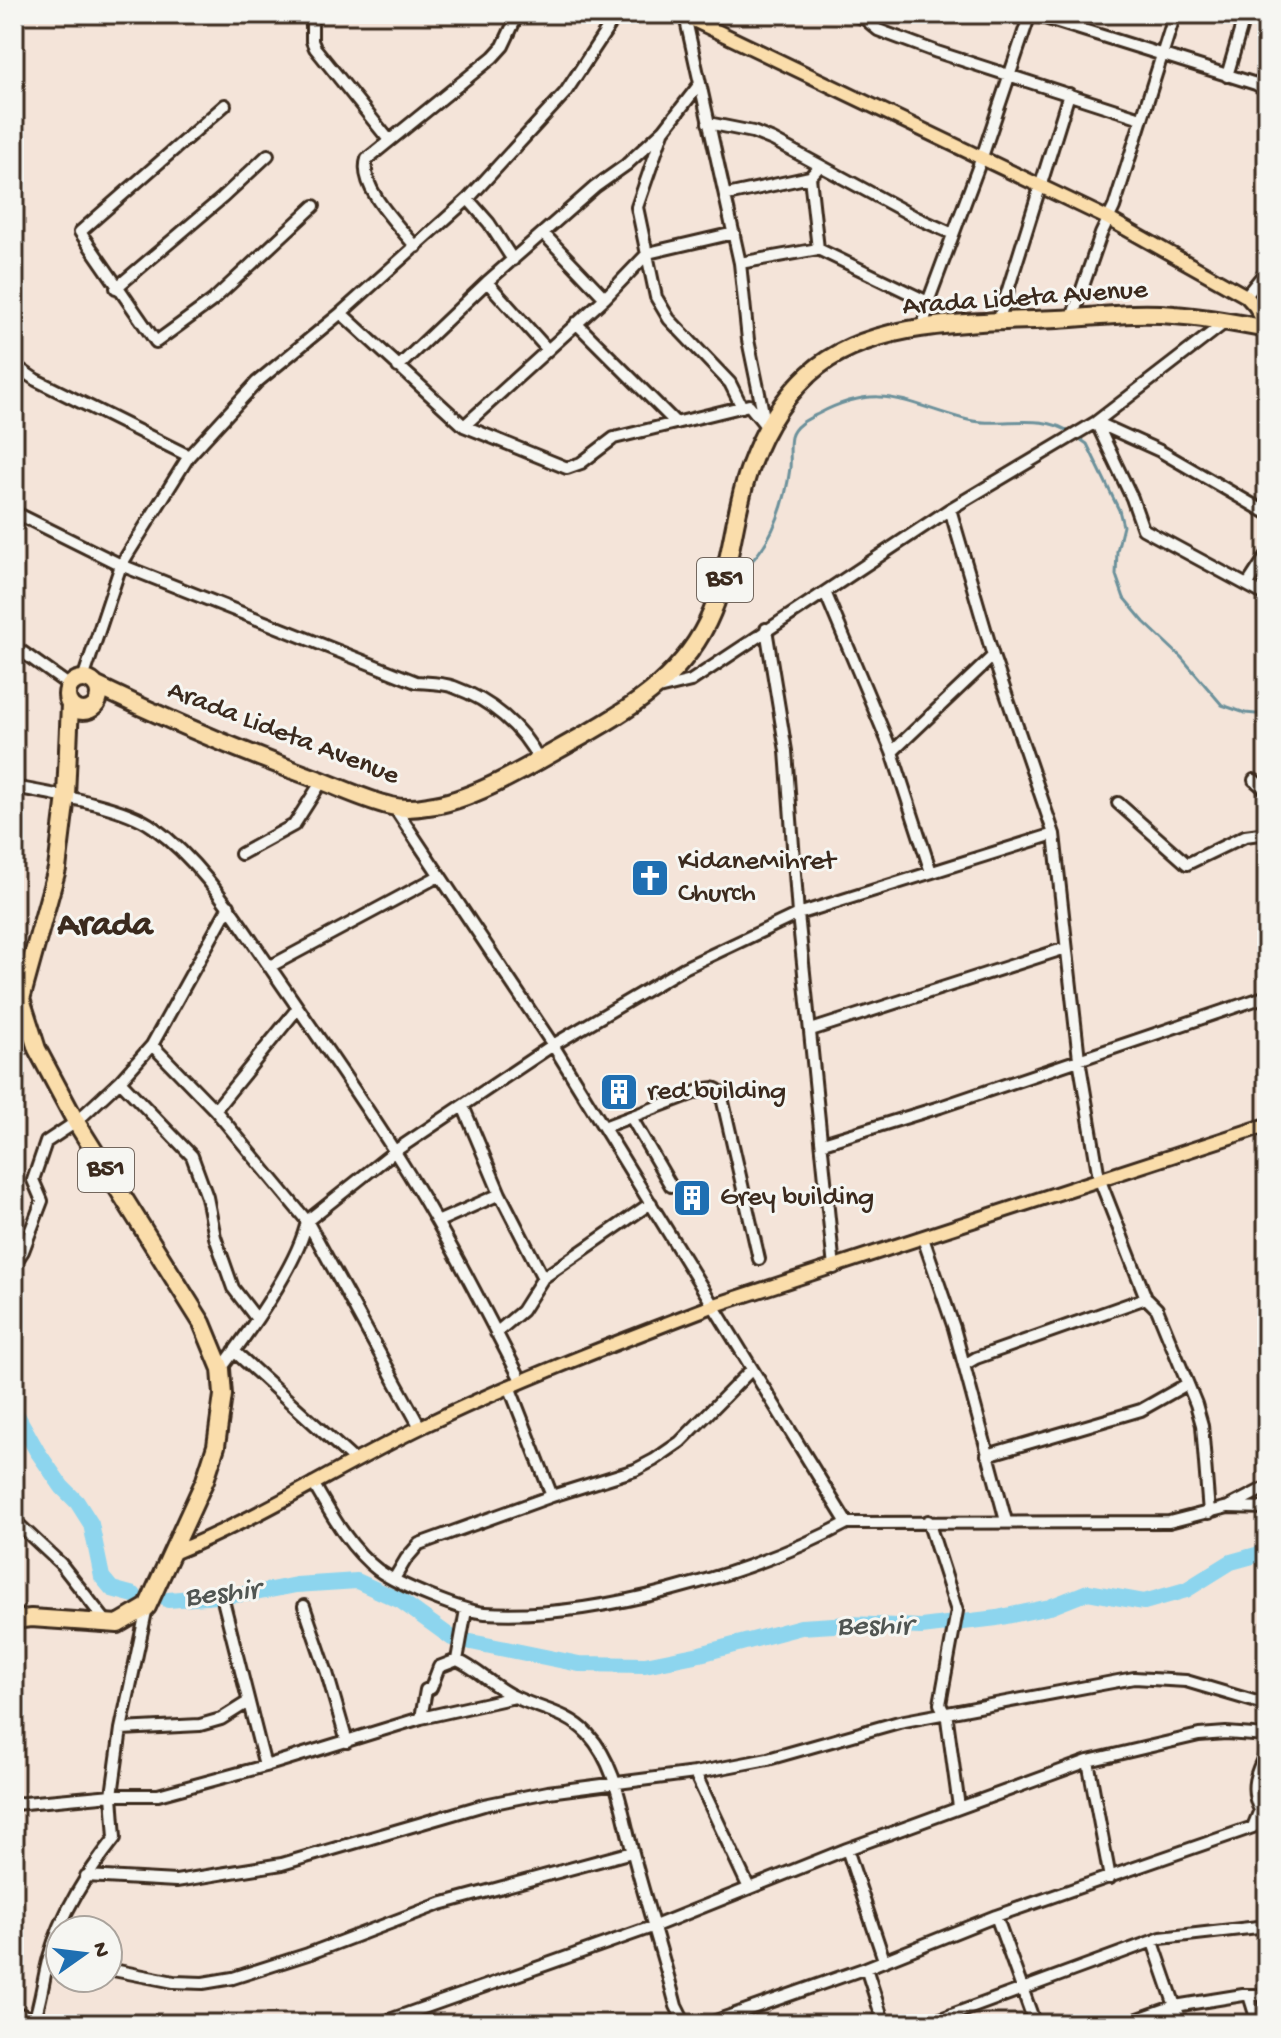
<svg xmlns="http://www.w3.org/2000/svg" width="1281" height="2038" font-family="'Gochi Hand',sans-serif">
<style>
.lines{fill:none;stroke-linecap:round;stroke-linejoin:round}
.stream{stroke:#6c919b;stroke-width:3}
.river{stroke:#8dd5ee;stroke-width:16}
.minor-casing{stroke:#3b2a1e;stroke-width:16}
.major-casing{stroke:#3b2a1e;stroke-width:18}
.highway-casing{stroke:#3b2a1e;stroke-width:22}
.minor{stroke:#f6f6f2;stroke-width:10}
.major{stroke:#faddab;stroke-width:12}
.highway{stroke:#faddab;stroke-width:16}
.labels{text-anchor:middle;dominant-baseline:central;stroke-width:6;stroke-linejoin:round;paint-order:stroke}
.shield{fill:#f6f6f2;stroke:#73675e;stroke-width:2}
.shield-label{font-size:26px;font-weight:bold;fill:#3b2a1e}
.street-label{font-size:28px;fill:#3b2a1e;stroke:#f6f6f2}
.poi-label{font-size:28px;fill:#3b2a1e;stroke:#f6f6f2;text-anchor:start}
.water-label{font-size:30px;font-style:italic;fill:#505552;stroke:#f6f6f2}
.district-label{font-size:36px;font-weight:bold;fill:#3b2a1e;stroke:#f6f6f2}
</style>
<rect width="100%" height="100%" fill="#f4e4d9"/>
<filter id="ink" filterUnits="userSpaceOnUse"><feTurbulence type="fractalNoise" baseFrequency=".0125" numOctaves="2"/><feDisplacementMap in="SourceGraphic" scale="16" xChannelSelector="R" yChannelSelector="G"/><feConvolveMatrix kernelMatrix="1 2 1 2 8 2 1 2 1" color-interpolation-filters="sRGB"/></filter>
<g filter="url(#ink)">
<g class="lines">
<path class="stream" d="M1077,437l10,7 32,66 4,16 -6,25 -1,24 8,23 20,24 37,35 41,48 23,8 22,2
M751,562c23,-24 35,-62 39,-94 1,-10 -1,-22 1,-31 3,-12 17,-18 27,-23 63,-33 86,-11 146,5 36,10 76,-8 107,14"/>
<path class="river" d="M14,1410l23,41 25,36 15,15 14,22 11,53 10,12 22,6
M168,1600l87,-7 41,-8 61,-4 44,20 51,37
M471,1642l108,22 66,1 55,-11 101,-27 49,-3 71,3 76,-9 53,-11 38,-15 56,10 42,-12 45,-28 36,-10"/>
<defs>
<path id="minor" d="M312,14v27l3,7 74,92
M853,14l12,5 13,11 59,22 204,66
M1032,14l224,70 11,7
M685,16l55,247 8,77 17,82
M1227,76l18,-62
M225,105l-145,127 76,110 56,-41 102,-95
M708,123l45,9 20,8 142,77 38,17
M663,132l-26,75 19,90 13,22 61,64 12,24
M810,177l8,72
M727,195l83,-18 10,-11
M468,199l21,24 24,37
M544,234l61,64
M416,247c-18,-22 -58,-60 -49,-88l126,-102 10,-11 15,-32
M740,263l78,-14 110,53
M487,282l61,68
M116,288l106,-90 46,-43
M1246,296l21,-26
M341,313l123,113 103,42 14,-5 33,-25 135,-33 17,21
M1072,318l29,-84 13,-27 61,-193
M998,322l71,-228
M576,323l100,100
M923,328l5,-26 54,-145 48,-143
M14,365l22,15 153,76
M398,367l89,-85 108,-95 31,-22 38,-35 35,-45
M464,426l141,-128 43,-45 86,-20
M950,509l43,147 61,178 25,225 20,119 47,120 11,11 39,95 6,21 7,88
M14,512l107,53 295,117c12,1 27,1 38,5 36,13 68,39 85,73
M1267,513l-107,-62 -64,-29 36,76 11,31 124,67
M1248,584l19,-29
M825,592l67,160 39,120
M766,629l20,122 12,163 36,354
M14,646l56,40
M83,679l38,-114 68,-109 68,-74 84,-69 127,-114 97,-106 52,-79
M658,689l33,-8 259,-172 146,-87 131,-101
M892,752l101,-96
M1254,780l13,11
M14,787c37,7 109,18 139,40 53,38 86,97 123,149 40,58 81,116 119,176 47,73 86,151 126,228
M1118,803l69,61 58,-28 22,-3
M394,807l159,238 294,478
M241,854l53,-29 28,-44
M269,967l170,-91
M14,991l7,8 -7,14
M811,1030l255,-82
M152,1045l63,65 92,111 113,206
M120,1081l72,75 15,41 8,40 18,51 23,30
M463,1106l37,88 43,84
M215,1110l83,-102
M631,1117l40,69
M604,1127l98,-37c8,-2 13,-4 19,3l38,166
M823,1143l117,-36 327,-111
M437,1222l63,-28
M923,1238l31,90 52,193
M14,1265l9,-14 19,-50 -9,-21 13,-38 30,-20 44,-41 32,-36 77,-139
M496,1333l26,-22 21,-33 108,-75
M234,1351l121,110
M964,1365l12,-7 170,-60
M221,1369c28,-37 77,-104 86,-148l88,-70 158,-106 131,-77 114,-54 256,-80
M509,1386l43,110
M987,1455l154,-45 46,-26
M313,1483c18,31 37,66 65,87 20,15 84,41 107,43 108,7 268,-39 362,-90l322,-1 59,-15 39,-20
M1229,1507l38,1
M14,1520l47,44 47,60
M928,1521l29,90 -17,93 7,15 12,88
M394,1579l12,-20 13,-15 133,-48 83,-26 19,-10 26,-18 71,-72
M224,1604l41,162
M304,1606l23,67 20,69
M457,1660l9,-50
M421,1718l5,-28 5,-2 8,-21 18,-7c21,9 35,26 56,36 25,13 55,16 75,38 29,31 34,80 45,119 13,51 30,101 43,153l9,18
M121,1729l79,-4 21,-6 27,-17
M1088,1761l22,117
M695,1773l54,115
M14,1804l98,-9h46l107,-29 156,-48 94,-21
M847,1849l37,111
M86,1876l90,5 106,-17 202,-59 64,-13 147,-19 73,-14 131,-37 235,-44 52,3 81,24
M996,1916l39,108
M866,1968l18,56
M108,1969l66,13 29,1 30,-5 75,-24 132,-50 192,-52
M1249,1995l9,29
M14,2012l35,12
M14,2021l7,3
M33,2024c8,-21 10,-45 16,-67 13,-45 37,-82 66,-119l-3,-43 9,-66 26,-122
M378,2024l277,-98 192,-77 241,-88 111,-26 27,-2 41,3
M707,2024l159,-56 130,-52 257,-89 7,-17c-11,-22 -4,-38 7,-59
M927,2024l234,-86 106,-12
M1124,2024l51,-18 -22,-64
M1183,2024l-8,-18 68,-11h24"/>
<path id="major" d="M681,14l426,204 139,78 9,10 12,22
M173,1553c87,-35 165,-86 250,-127 95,-46 193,-83 292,-121l552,-180"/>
<path id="highway" d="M67 695a16 16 0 1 1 32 0a16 16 0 1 1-32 0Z
M97,686c71,34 145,66 220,93 24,9 49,21 74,27 11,3 26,2 37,0 47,-5 109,-45 151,-68 56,-31 108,-65 133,-126 18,-43 20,-83 32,-126 12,-42 33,-82 65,-112 60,-56 171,-51 249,-55 39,-2 77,-8 116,-4 31,2 62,8 93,14
M14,1620l17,-2 87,6 29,-17 58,-127 11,-34 7,-51 -2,-26 -19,-46 -126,-201 -39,-73 -16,-50 36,-130 9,-73 4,-92"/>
</defs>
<use href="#minor" class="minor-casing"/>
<use href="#major" class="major-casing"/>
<use href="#highway" class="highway-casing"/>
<use href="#minor" class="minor"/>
<use href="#major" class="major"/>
<use href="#highway" class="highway"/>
</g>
</g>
<defs>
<symbol id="church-square" viewBox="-11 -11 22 22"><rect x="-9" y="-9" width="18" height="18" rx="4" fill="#1f6fb2" stroke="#f6f6f2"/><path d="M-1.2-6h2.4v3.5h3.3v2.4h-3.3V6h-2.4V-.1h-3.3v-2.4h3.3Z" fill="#fff"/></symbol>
<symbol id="building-square" viewBox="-11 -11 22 22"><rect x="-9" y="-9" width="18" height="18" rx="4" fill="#1f6fb2" stroke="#f6f6f2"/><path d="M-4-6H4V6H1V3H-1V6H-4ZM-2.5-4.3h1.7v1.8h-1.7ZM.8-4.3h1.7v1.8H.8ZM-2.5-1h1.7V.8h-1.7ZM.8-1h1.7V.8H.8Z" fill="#fff"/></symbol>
</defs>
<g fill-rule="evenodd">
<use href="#church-square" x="628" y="856" width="44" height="44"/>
<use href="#building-square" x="597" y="1070" width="44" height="44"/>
<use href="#building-square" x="670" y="1176" width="44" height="44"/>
</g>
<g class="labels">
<g class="shield">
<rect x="697" y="558" width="56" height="44" rx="6"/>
<rect x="78" y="1148" width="56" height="44" rx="6"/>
</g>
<g class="shield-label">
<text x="725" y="580">B51</text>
<text x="106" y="1170">B51</text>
</g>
<g class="street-label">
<text transform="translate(1025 299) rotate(-4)">Arada Lideta Avenue</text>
<text transform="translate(283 734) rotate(21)">Arada Lideta Avenue</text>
</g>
<g class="poi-label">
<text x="678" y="862">KidaneMihret<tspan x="678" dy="32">Church</tspan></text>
<text x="647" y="1092">red building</text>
<text x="720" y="1198">Grey building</text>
</g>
<g class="water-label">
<text transform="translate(222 1595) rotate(-6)">Beshir</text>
<text x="874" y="1627">Beshir</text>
</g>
<g class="district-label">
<text x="105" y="926">Arada</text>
</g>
</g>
<rect width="1281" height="2038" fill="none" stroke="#f6f6f2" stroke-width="48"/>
<rect x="24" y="24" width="1233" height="1990" fill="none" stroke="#3b2a1e" stroke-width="3" filter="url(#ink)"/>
<g transform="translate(84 1954) rotate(76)"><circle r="38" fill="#f6f6f2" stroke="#aba49d" stroke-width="2"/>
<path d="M0-6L14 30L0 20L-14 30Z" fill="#1f6fb2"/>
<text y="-12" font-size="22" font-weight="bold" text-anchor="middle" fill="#3b2a1e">N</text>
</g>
</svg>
